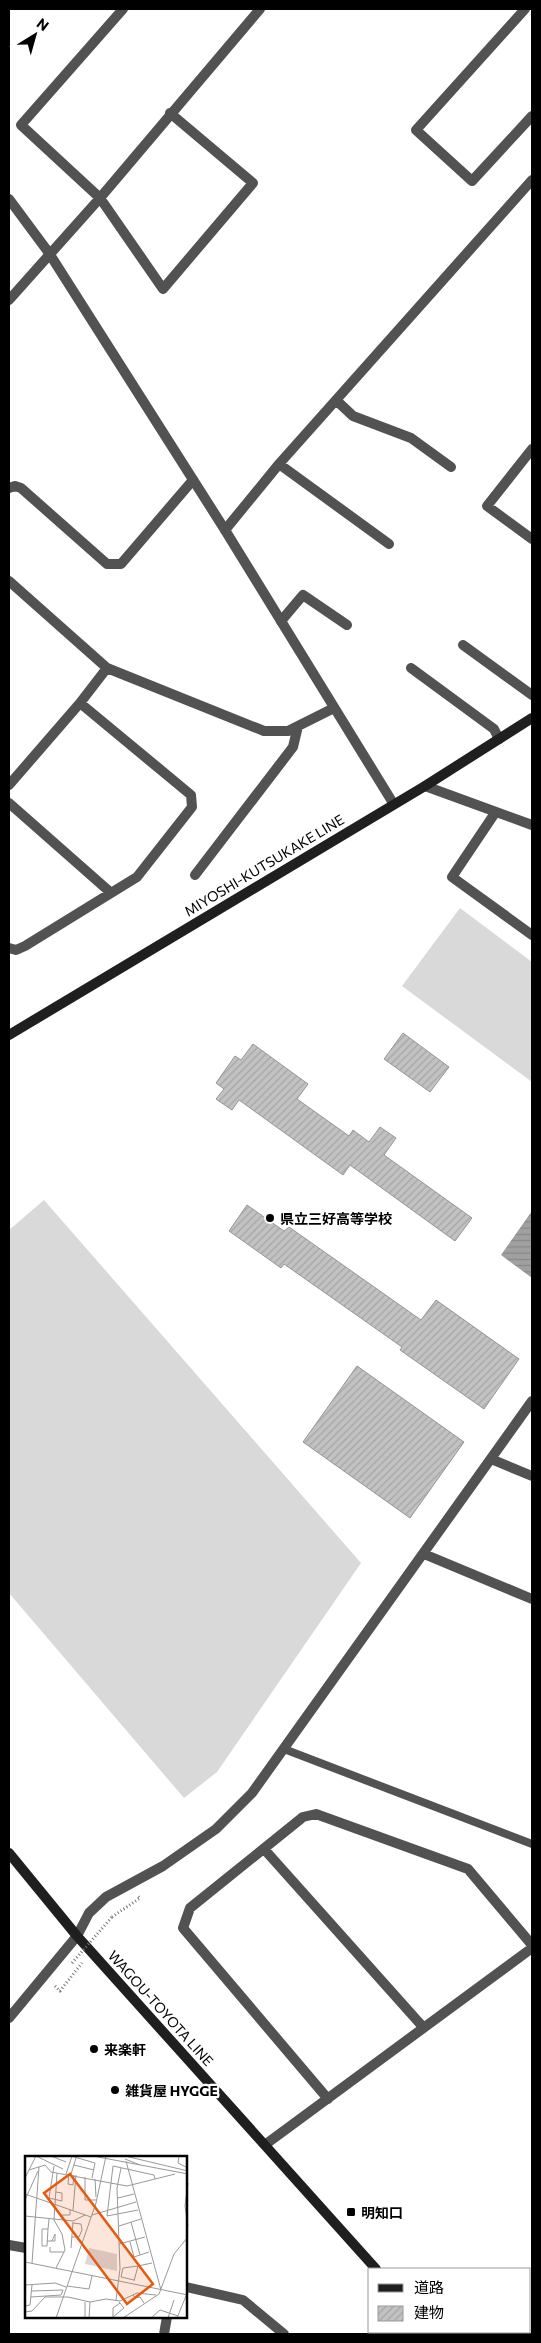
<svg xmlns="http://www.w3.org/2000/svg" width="541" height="2343" font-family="Commissioner,'Noto Sans JP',sans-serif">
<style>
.pitch{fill:#d9d9d9}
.water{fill:url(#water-rules)}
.building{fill:url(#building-hatch);stroke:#969696}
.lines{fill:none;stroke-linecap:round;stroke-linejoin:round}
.path{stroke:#747474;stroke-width:3;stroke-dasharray:1 2.5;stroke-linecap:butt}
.service{stroke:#525252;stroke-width:8}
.minor{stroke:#525252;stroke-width:10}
.tertiary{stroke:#525252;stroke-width:10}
.secondary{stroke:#1f1f1f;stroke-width:10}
.path-bridge{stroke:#747474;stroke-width:3;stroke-dasharray:1 2.5;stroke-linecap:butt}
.poi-dot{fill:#000;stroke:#fff;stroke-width:2}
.labels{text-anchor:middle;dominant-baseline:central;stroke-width:4.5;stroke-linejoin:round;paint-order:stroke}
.street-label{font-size:14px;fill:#000;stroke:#fff}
.poi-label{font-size:14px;font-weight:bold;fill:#000;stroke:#fff;text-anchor:start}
.inset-road{fill:none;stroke:#999;stroke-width:1}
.view{fill:#e8590c;fill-opacity:0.15;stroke:#e8590c;stroke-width:2.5}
.inset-edge{fill:none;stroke:#000;stroke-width:2.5}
</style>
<defs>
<pattern id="water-rules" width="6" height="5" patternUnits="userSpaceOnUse" patternTransform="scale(1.25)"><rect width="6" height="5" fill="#a0a0a0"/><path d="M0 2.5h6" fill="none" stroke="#888"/></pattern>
<pattern id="building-hatch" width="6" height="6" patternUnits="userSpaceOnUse" patternTransform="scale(1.25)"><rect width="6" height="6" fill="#c2c2c2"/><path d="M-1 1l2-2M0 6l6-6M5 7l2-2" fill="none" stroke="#a5a5a5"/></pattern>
</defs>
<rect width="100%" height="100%" fill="#fff"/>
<path class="pitch" d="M460,908l72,54v120l-130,-96z
M44,1200l317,363 -144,209 -33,26 -175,-205v-363z"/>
<path class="water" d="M532,1211v67l-31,-23z"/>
<path class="building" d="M403,1033l46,34 -19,25 -46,-33z
M253,1044l55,40 -11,15 52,37 4,-6 16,12 11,-15 16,11 -12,17 88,63 -17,23 -105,-76 -7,10 -104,-75 -7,10 -16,-11 8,-10 -8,-6 19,-27 6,4z
M247,1205l37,26 5,-4 132,93 15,-20 83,59 -35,50 -84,-59 2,-3 -118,-83 -3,4 -52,-37z
M357,1366l107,76 -54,76 -107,-76z"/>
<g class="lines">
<path class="path" d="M112,1917l28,-19 -2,-2
M55,1986l5,5 22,-28"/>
<path class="service" d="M284,1749l248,95"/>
<path class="minor" d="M123,9l-102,116 79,73 63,91 90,-106 -83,-70
M525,9l-109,121 56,51 60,-65
M9,300l91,-102 160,-189
M337,401l16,15 58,22 40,29
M532,449l-45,57 45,33
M279,464l110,80
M9,488l6,-2 6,2 86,76h14l72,-84
M225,530l54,-66 253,-284
M9,581l98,87 157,63h24l46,-23
M281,621l22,-26 44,30
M463,645l69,50
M411,668l83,61 5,10
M9,785l71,-82 27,-35
M425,786l107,39
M9,803l101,89
M495,813l-43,64 80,58
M195,875l98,-128 5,-21
M9,948l7,2 9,-4 112,-69 55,-70 -1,-12 -111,-92
M491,1459l41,17
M424,1554l108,45
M264,1849l159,178
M9,2018l68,-82 12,-23 17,-16 57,-31 53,-37 36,-36 280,-392
M328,2099l-145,-171 7,-20 113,-91 13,-3 152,55 64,76
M266,2144l266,-196
M9,2245l17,3
M186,2287l57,13 41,34
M164,2334l3,-17"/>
<path class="tertiary" d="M9,199l40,54 176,277 168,273"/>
<path class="secondary" d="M9,1035l416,-249 107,-68
M9,1853l68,83 299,333
M433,2332l2,2"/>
<path class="path-bridge" d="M72,1963l40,-46"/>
</g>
<g class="poi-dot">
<circle cx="270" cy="1218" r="5"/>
<circle cx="94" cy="2049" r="5"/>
<circle cx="115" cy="2090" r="5"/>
<rect x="346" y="2207" width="10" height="10" rx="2.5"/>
</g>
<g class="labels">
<g class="street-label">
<text transform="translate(264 865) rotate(-31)">MIYOSHI-KUTSUKAKE LINE</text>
<text transform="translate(161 2008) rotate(48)">WAGOU-TOYOTA LINE</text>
</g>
<g class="poi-label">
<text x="280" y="1218">県立三好高等学校</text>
<text x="104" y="2049">来楽軒</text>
<text x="125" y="2090">雑貨屋 HYGGE</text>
<text x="361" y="2212">明知口</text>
</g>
</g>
<g transform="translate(25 2156)">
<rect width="162" height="162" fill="#fff"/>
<path d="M64,92l28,6v17l-32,-7z" fill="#d9d9d9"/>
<path class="inset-road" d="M11,0l27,13M26,0l15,6M46,0l24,7 -3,15M68,0l95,18M100,0l63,15M154,0l-1,7 10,5M100,3l15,6M101,5l35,129M49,9l20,5M29,10l-5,32 13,3v-8l-6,-1M4,14l16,-5 6,7 76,14 48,-12M41,18l6,-18M44,18l-1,10 5,1 1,-10M46,18l5,-16M60,21v23h12M0,22l11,-22M70,23l1,18M163,27l-3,23 3,20M0,38l66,23M93,42l16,-4M0,44l13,-29M48,54l3,-35M113,54l-31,6 6,-50 41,9 1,4M67,59l44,-13M0,60l48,5 12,-6M36,63l1,-4h8v-6M106,66l9,33M94,70l22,-7M23,73h-6v17h5l1,-17 1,-10M47,81h7l3,-7 -1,-6 -8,-1M22,85h8v-7l-3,7M105,86l4,15 15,-5M94,88l26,-7M25,91v5h14M46,92l2,-26M0,106l163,33M7,107l7,-96M31,112l9,-18 -3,-16 -8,-14 3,-47M109,124l-13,-3 2,-9 15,-2M109,125l4,-15 14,-3M0,129l30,-2 11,4M42,130l22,3 3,-13M108,139l2,3 5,-1 4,6M6,141l30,-2 2,-5 -31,1M91,144l4,-31 -3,-81 4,-20M94,146l1,1 4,5 -11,9v-9l7,-5M0,150l5,-1 2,-20M0,156l7,-1 13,-14h23l22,5 16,-3 14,2 17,-8 19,2M31,162l40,-115 10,-47M60,162v-16M64,162l1,-16M98,162l36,-24 15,-40 14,-17M126,162l9,-8 18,6M143,162l6,-18M152,162l11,-27"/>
<path class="view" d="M45,18l83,110 -26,20 -83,-111z"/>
<rect width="162" height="162" class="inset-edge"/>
</g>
<rect width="541" height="2343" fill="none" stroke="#000000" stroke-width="20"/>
<rect x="368" y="2268" width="162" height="65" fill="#ffffff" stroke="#999999"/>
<rect x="378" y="2284" width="25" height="8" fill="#1f1f1f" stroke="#999999"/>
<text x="414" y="2293" font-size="15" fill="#000000">道路</text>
<rect x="378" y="2306" width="25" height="15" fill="url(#building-hatch)" stroke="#999999"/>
<text x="414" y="2318" font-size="15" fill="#000000">建物</text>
<g transform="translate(35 35) rotate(37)" stroke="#ffffff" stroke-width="4" paint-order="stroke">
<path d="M0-4L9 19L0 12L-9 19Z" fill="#000000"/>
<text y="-8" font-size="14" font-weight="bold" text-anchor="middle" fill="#000000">N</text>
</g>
</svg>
